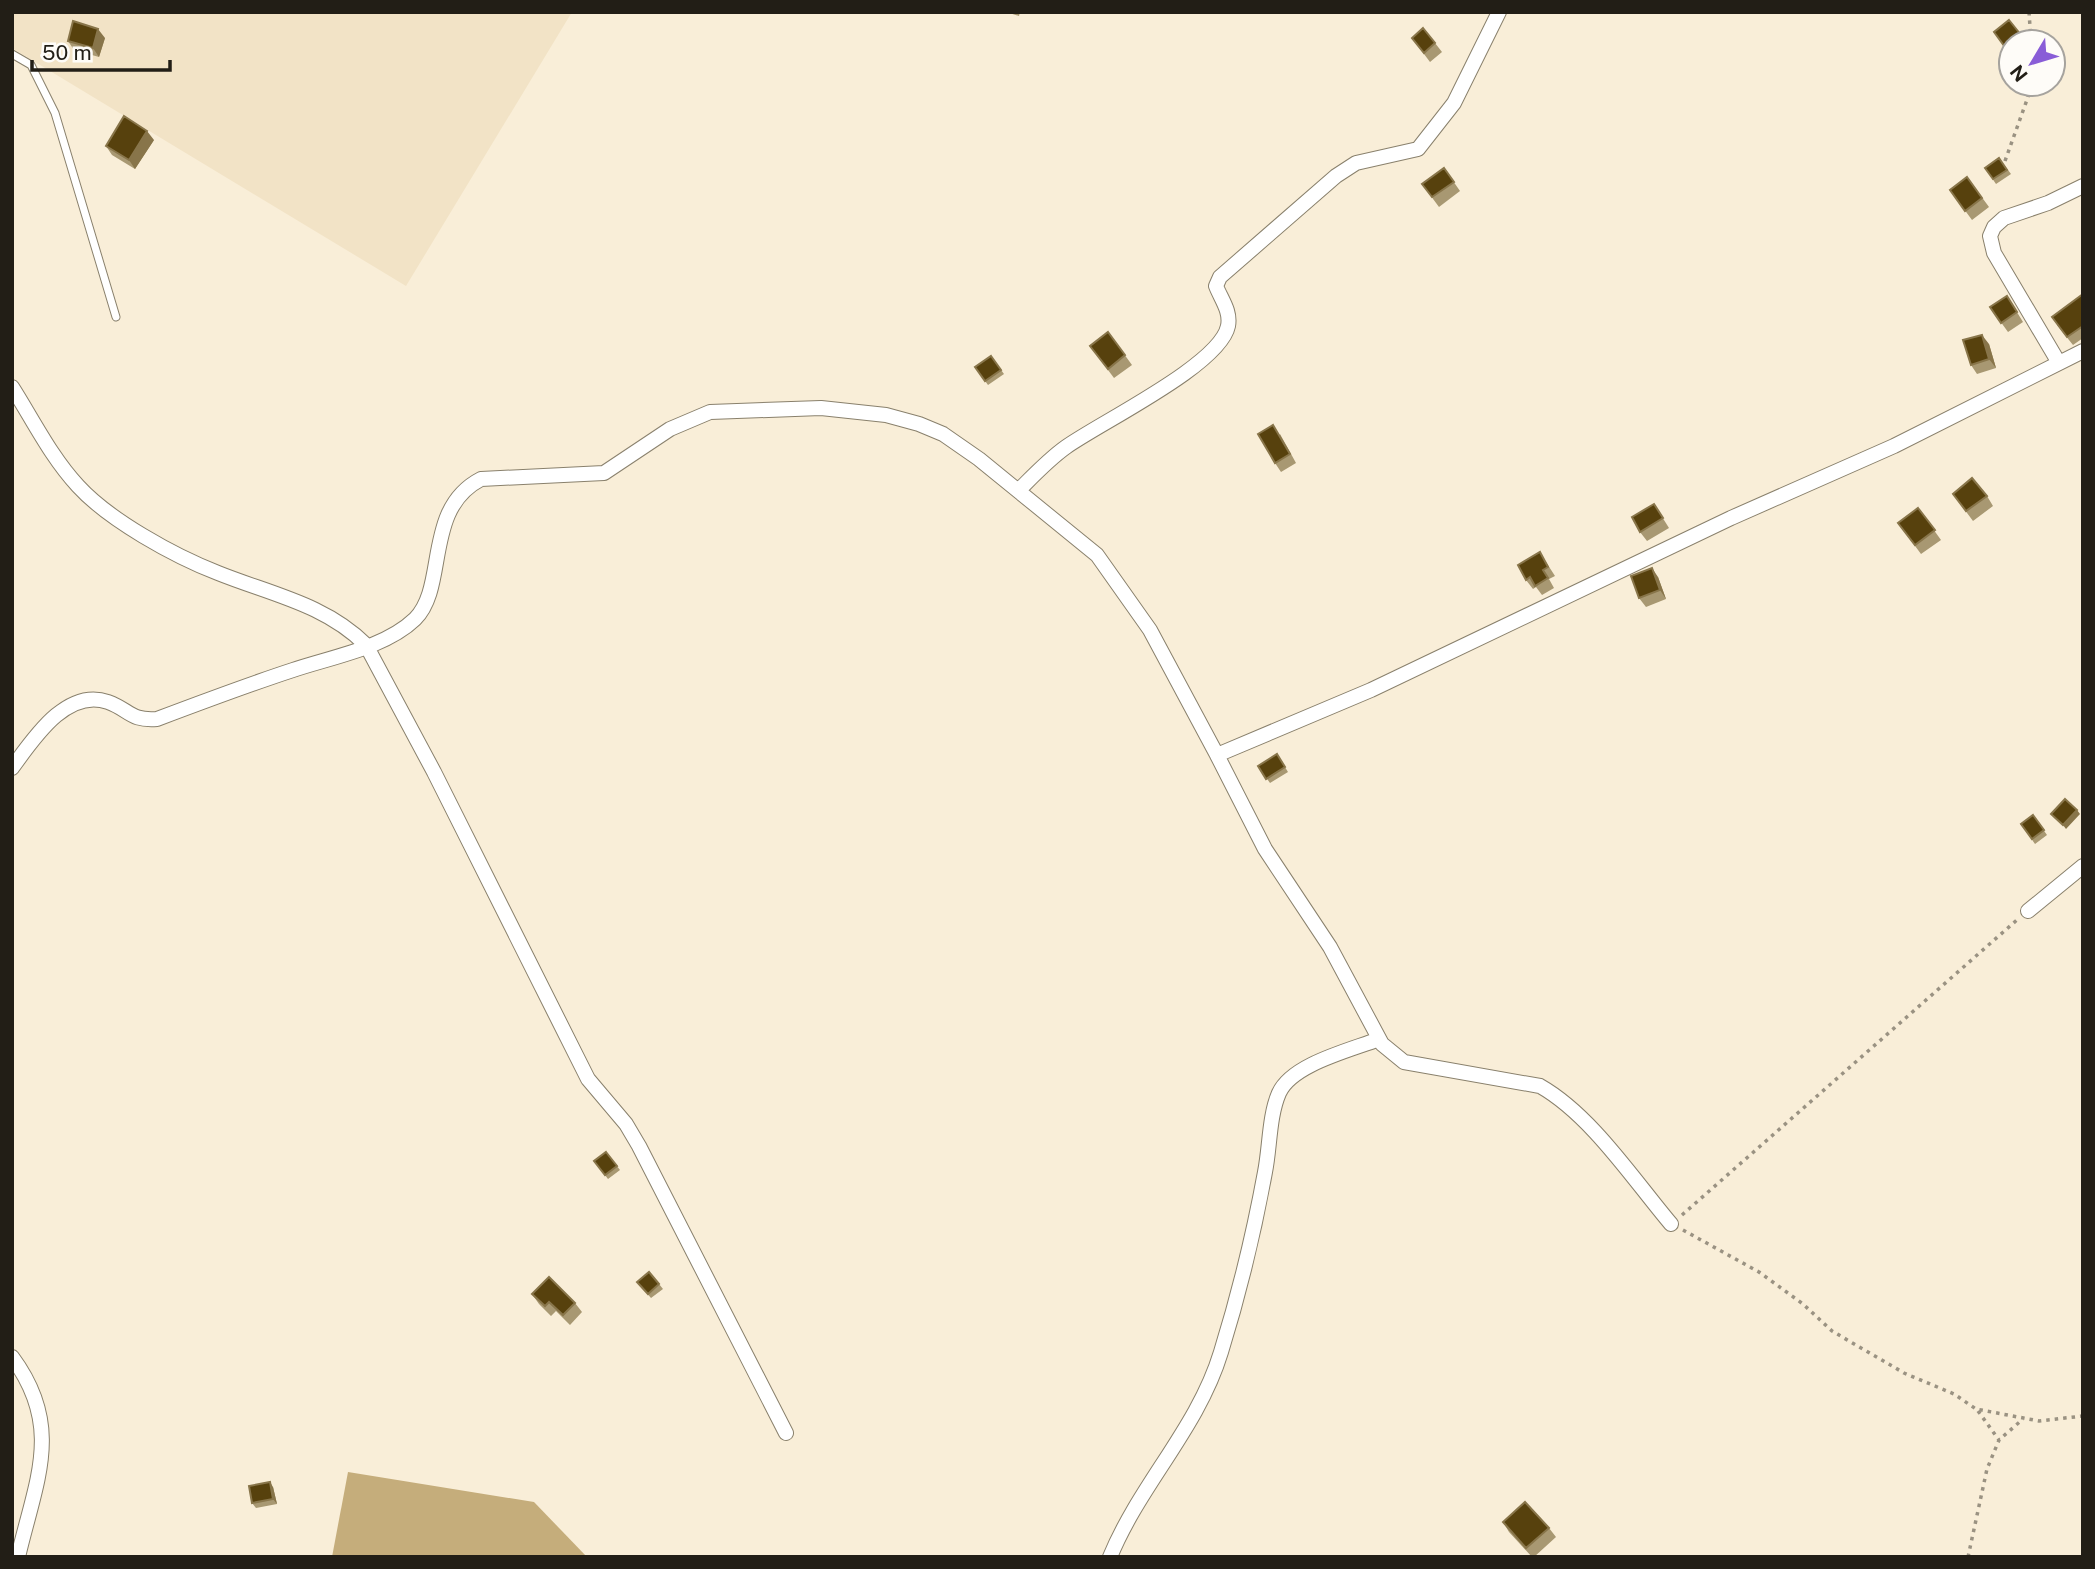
<svg xmlns="http://www.w3.org/2000/svg" width="2095" height="1569" font-family="'Public Sans',sans-serif">
<style>
.built{fill:#f2e3c6}
.forest{fill:#c5ad7b}
.lines{fill:none;stroke-linecap:round;stroke-linejoin:round}
.service-casing{stroke:#89806c;stroke-width:9}
.minor-casing{stroke:#89806c;stroke-width:16}
.path{stroke:#9a9282;stroke-width:3.5;stroke-dasharray:3.5 5;stroke-linecap:butt}
.service{stroke:#fff;stroke-width:7}
.minor{stroke:#fff;stroke-width:14}
.wall{fill:#a89872}
.shaded-wall{fill:#88754a}
.building{fill:#57410d;stroke:#88754a;stroke-width:2}
</style>
<rect width="100%" height="100%" fill="#f9eed8"/>
<path class="built" d="M12,12h560l-166,274 -394,-238z"/>
<path class="forest" d="M348,1472l186,30 53,55h-255z"/>
<g class="lines">
<defs>
<path id="service" d="M12,54l19,11 24,48 61,204"/>
<path id="minor" d="M2059,363l-65,-110 -4,-17 4,-9 10,-9 44,-15 35,-17
M12,387c21,33 39,70 66,99 31,34 96,70 140,87 52,21 107,31 148,72l68,127 154,307 38,45 13,22 147,287
M1019,490c15,-15 30,-31 47,-43 35,-25 154,-82 162,-121 3,-15 -7,-27 -12,-40l4,-9 116,-101 20,-13 62,-14 36,-46 45,-91
M12,768c20,-27 54,-81 96,-66 22,8 22,19 49,17 45,-17 90,-34 136,-49 38,-13 92,-22 122,-51 33,-33 8,-110 66,-140l123,-6 66,-44 40,-17 111,-4 65,7 33,9 24,10 36,25 118,96 53,75 67,125
M2028,911l55,-45
M1671,1224c-38,-45 -80,-109 -131,-138l-136,-24 -22,-18 -52,-97 -65,-98 -48,-94 154,-65 360,-172 163,-72 189,-95
M12,1357c52,70 24,123 6,200
M1110,1557c30,-73 88,-129 111,-205 18,-58 33,-120 44,-180 5,-25 4,-56 14,-79 13,-29 72,-43 100,-54"/>
</defs>
<use href="#service" class="service-casing"/>
<use href="#minor" class="minor-casing"/>
<path class="path" d="M2029,12l2,30
M2005,161l23,-64 2,-13
M1682,1215l336,-296
M1683,1230l76,42 44,32 29,27 72,42 50,21 22,15 63,12 44,-5
M1978,1411l21,29
M1968,1557l19,-88 12,-29 24,-21"/>
<use href="#service" class="service"/>
<use href="#minor" class="minor"/>
</g>
<path class="wall" d="M1006,12h14l-1,4z
M2009,20l17,22h-15v14l-17,-24z
M105,38l-6,19 -25,-7 -6,-9z
M1412,38l23,5 7,9 -12,10z
M154,140l-19,29 -23,-14 -6,-9z
M1999,158l12,16 -15,10 -11,-16z
M1444,168l16,23 -21,16 -17,-23z
M1967,177l22,30 -17,13 -22,-30z
M2083,294v44l-10,7 -16,-20z
M2007,296l16,26 -15,10 -18,-25z
M1108,332l24,33 -18,13 -24,-32z
M1989,344l7,24 -19,6 -6,-9z
M991,356l13,18 -16,11 -13,-18z
M1280,434l16,29 -15,9 -6,-9z
M1953,494l34,2 6,10 -20,15z
M1654,504l15,24 -22,13 -7,-9z
M1918,508l23,32 -20,14 -23,-31z
M1546,562l9,14 -6,3 5,9 -12,7 -6,-8 -3,2 -7,-9z
M1658,577l8,22 -20,8 -7,-9z
M1277,754l11,18 -18,11 -12,-17z
M2033,815l14,20 -12,9 -14,-20z
M606,1152l14,18 -12,9 -14,-18z
M637,1282l22,2 4,5 -12,9z
M532,1294l43,9 7,9 -12,13 -14,-14 -5,5 -12,-12z
M273,1487l4,17 -21,4 -4,-5z
M1503,1522l46,6 7,9 -22,20h-2l-23,-25z"/>
<path class="shaded-wall" d="M98,29l7,9 -6,19 -6,-9z
M147,131l7,9 -19,29 -6,-9z
M1982,335l7,9 7,24 -7,-9z
M1652,568l6,9 8,22 -6,-9z
M2077,810l3,4 -14,15 -3,-4z
M270,1482l3,5 4,17 -4,-5z"/>
<path class="building" d="M2009,20l12,15 -16,12 -11,-15z
M73,21l25,8 -5,19 -25,-7z
M1423,28l12,15 -11,10 -12,-15z
M124,116l23,15 -18,29 -23,-14z
M1999,158l8,12 -14,9 -8,-11z
M1444,168l10,14 -22,15 -10,-13z
M1967,177l15,21 -17,13 -15,-21z
M2083,294v32l-16,11 -15,-20z
M2007,296l10,16 -16,11 -11,-16z
M1108,332l17,23 -17,14 -18,-23z
M1982,335l7,24 -18,6 -8,-25z
M991,356l10,14 -16,11 -10,-14z
M1273,425l17,29 -15,9 -17,-29z
M1972,478l15,18 -21,15 -13,-17z
M1654,504l9,14 -23,14 -8,-15z
M1918,508l17,22 -20,15 -17,-22z
M1540,552l8,15 -5,3 5,8 -13,8 -5,-9 -4,3 -8,-15z
M1652,568l8,22 -21,8 -8,-22z
M1277,754l8,13 -19,12 -8,-13z
M2065,799l12,11 -14,15 -12,-11z
M2033,815l11,15 -12,9 -11,-15z
M606,1152l11,14 -12,9 -11,-14z
M649,1272l10,12 -11,10 -11,-12z
M549,1277l26,26 -12,12 -14,-13 -4,4 -13,-12z
M270,1482l3,17 -21,4 -3,-17z
M1525,1502l24,26 -23,20 -23,-26z"/>
<rect width="2095" height="1569" fill="none" stroke="#221e16" stroke-width="28"/>
<g transform="translate(2032 63) rotate(232)"><circle r="33" fill="#fefcf8" stroke="#a6a39e" stroke-width="2"/>
<path d="M0-5L12 26L0 18L-12 26Z" fill="#895dd7"/>
<text y="-10" font-size="19" font-weight="bold" text-anchor="middle" fill="#221e16">N</text>
</g>
<path d="M32 60v10h138v-10" fill="none" stroke="#221e16" stroke-width="3.5"/>
<text x="42" y="60" font-size="21" fill="#221e16" stroke="#fefcf8" stroke-width="5" paint-order="stroke">50 m</text>
</svg>
